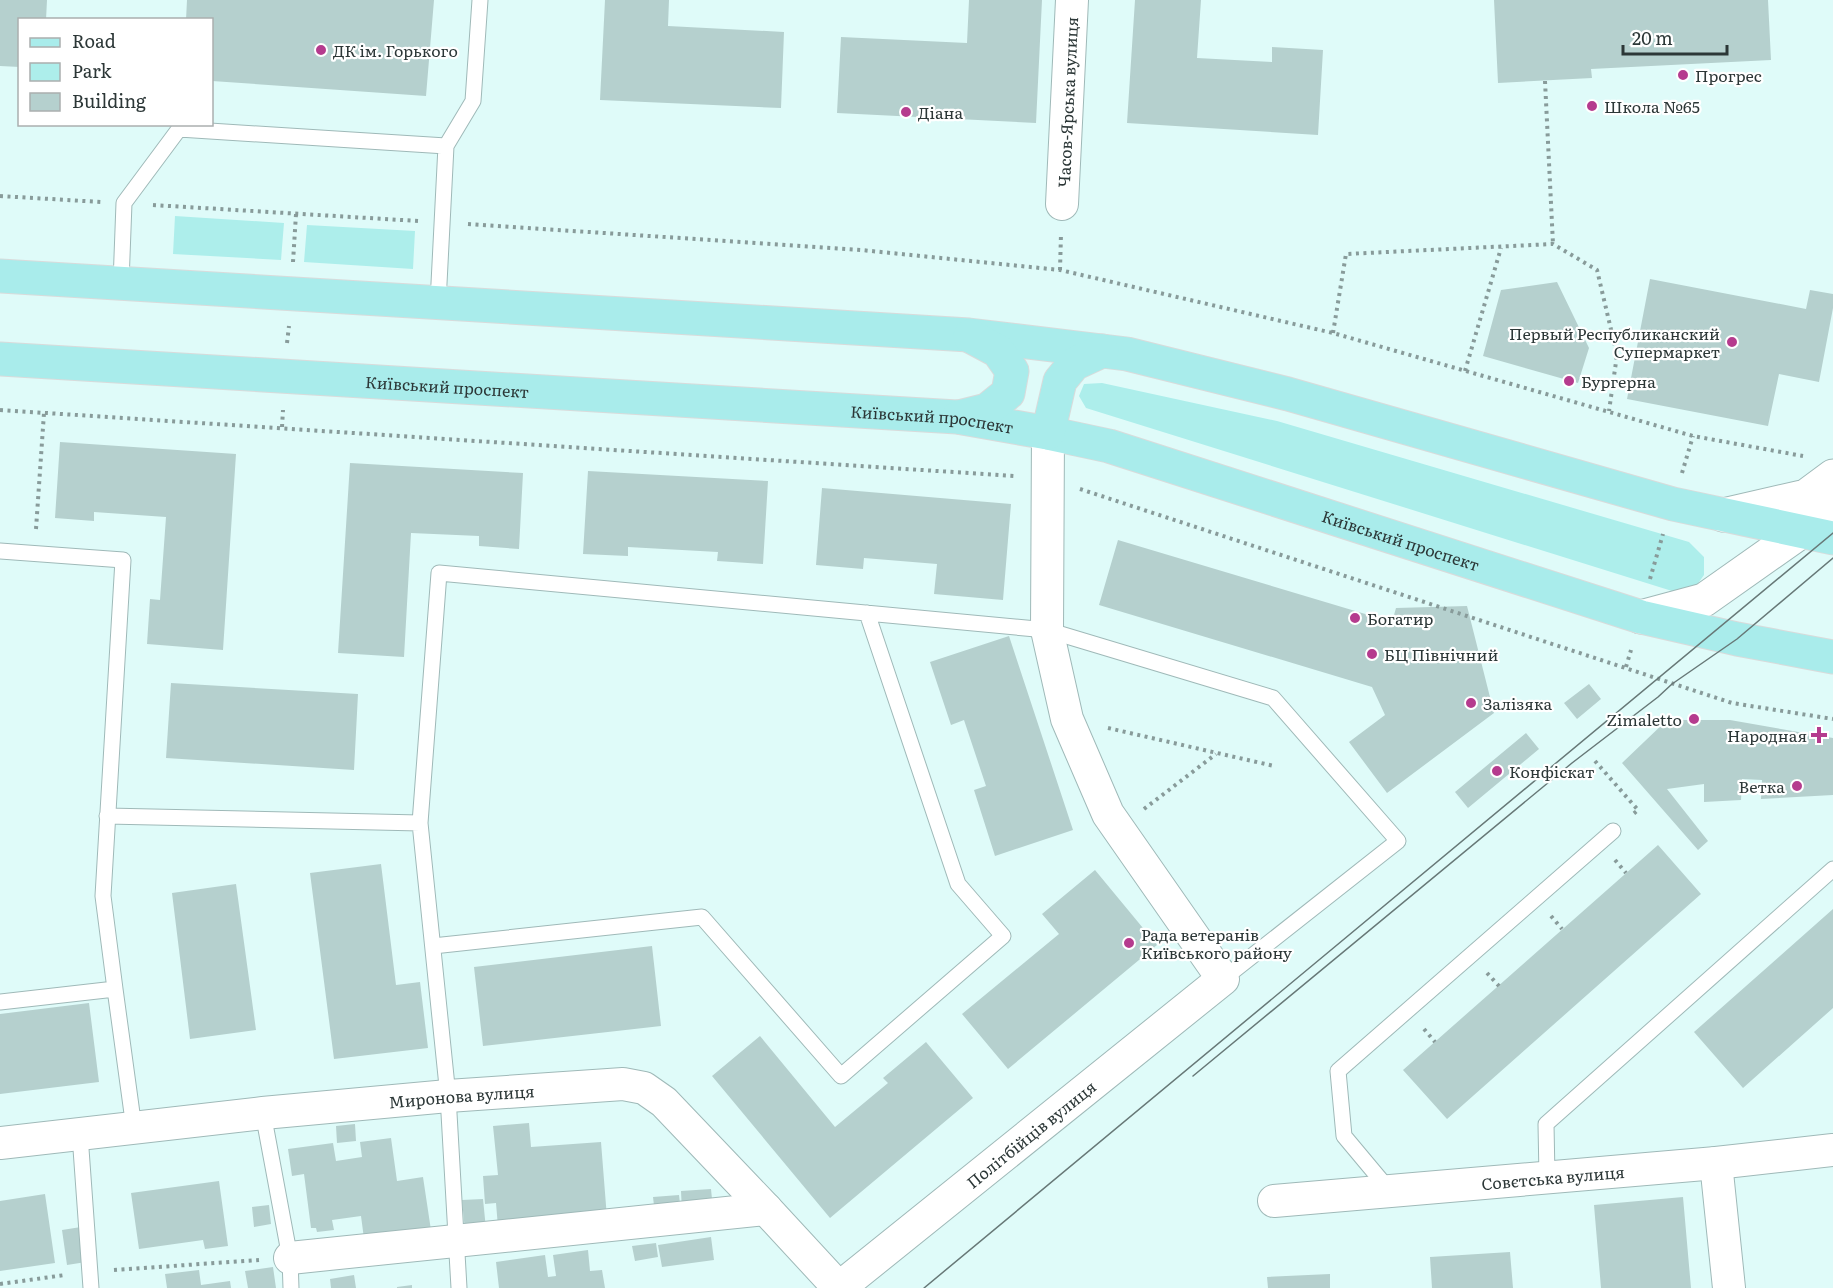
<svg xmlns="http://www.w3.org/2000/svg" width="1833" height="1288" font-family="Literata,serif">
<style>
.green{fill:#adeeeb}
.building{fill:#b5d0ce}
.lines{fill:none;stroke-linecap:round;stroke-linejoin:round}
.service-casing{stroke:#9fb9b8;stroke-width:17}
.minor-casing{stroke:#9fb9b8;stroke-width:34}
.secondary-casing{stroke:#9fb9b8;stroke-width:35}
.primary-casing{stroke:#d9dbdb;stroke-width:35}
.path{stroke:#889b9a;stroke-width:4;stroke-dasharray:3 4.5;stroke-linecap:butt}
.service{stroke:#fff;stroke-width:15}
.minor{stroke:#fff;stroke-width:32}
.secondary{stroke:#fff;stroke-width:33}
.primary{stroke:#a9eceb;stroke-width:33}
.tram{stroke:#677877;stroke-width:1.5}
.poi-dot{fill:#b53b8e;stroke:#fff;stroke-width:2}
.labels{text-anchor:middle;dominant-baseline:central;stroke-width:4.5;stroke-linejoin:round;paint-order:stroke}
.poi-label{font-size:16px;fill:#2c3737;stroke:#fff;text-anchor:start}
.street-label{font-size:16px;fill:#2c3737;stroke:#fff}
</style>
<rect width="100%" height="100%" fill="#dffbf9"/>
<path class="green" d="M175,216l109,7 -3,37 -108,-6z
M307,225l108,6 -2,38 -109,-7z
M1102,383l175,38 412,121 15,15v18l-10,14 -22,2 -586,-183 -7,-12 5,-12z"/>
<path class="building" d="M0,0h47l-1,20h-26v47l-20,-1z
M187,0h247l-8,96 -214,-15v-61h-26z
M605,0h64l-1,26 116,6 -3,76 -181,-8z
M969,0h73l-6,123 -199,-10 4,-76 126,6z
M1135,0h66l-4,58 75,4v-15l51,3 -5,85 -191,-12z
M1494,0h274l3,60 -180,9 1,9 -94,5z
M1650,279l156,30 4,-19 23,4v14l-14,74 -40,-8 -11,52 -141,-27z
M1557,282l32,66 -11,35 -95,-27 18,-66z
M60,442l176,12 -13,196 -76,-6 3,-45 10,1 6,-83 -72,-5v9l-39,-3z
M350,463l173,10 -4,76 -40,-3v-10l-68,-3 -7,124 -66,-4z
M588,471l180,10 -5,83 -46,-3 1,-9 -90,-5v9l-45,-2z
M822,488l189,16 -8,96 -69,-6 3,-30 -73,-6 -1,11 -47,-4z
M1118,540l274,82 4,-14 71,-2 27,107 -107,80 -38,-51 36,-27 -13,-28 -273,-82z
M1009,636l64,194 -78,26 -21,-66 12,-4 -22,-66 -13,5 -21,-63z
M171,683l187,11 -4,76 -188,-12z
M1589,684l12,15 -24,20 -13,-16z
M1667,720h63l103,18v57l-72,4 1,-19 -20,-1 -1,21 -37,2v-18l-37,5 41,52 -10,9 -76,-87z
M1526,733l13,16 -71,59 -13,-16z
M1658,845l43,49 -254,225 -44,-49z
M381,864l15,121 24,-3 8,66 -94,11 -24,-186z
M1095,870l62,75 -149,124 -46,-55 97,-80 -17,-20z
M236,884l20,146 -66,9 -18,-146z
M1833,909v99l-90,80 -49,-56z
M652,946l9,80 -178,20 -9,-79z
M89,1003l10,79 -99,12v-80z
M760,1036l75,91 53,-44 -5,-5 43,-36 47,56 -143,120 -118,-142z
M529,1123l2,24 70,-5 6,76 -109,9 -2,-24 -11,1 -2,-28 15,-1 -5,-49z
M355,1124l1,17 -19,2 -1,-17z
M391,1138l6,43 26,-4 9,60 -67,9 -4,-30 -29,4 2,10 -17,2 -1,-4h-5l-7,-54 -12,2 -4,-27 45,-6 3,18 26,-4 -2,-15z
M219,1181l9,65 -23,3 -2,-9 -64,9 -8,-56z
M711,1189l2,20 -31,3 -1,-21z
M45,1194l10,69 -55,8v-70z
M679,1195l2,17 -26,2 -2,-17z
M1683,1197l8,91h-90l-7,-83z
M483,1199l3,30 -21,2 -3,-31z
M269,1205l2,19 -17,3 -2,-20z
M81,1227l5,35 -19,3 -5,-35z
M711,1237l3,23 -52,7 -4,-22z
M656,1243l2,14 -23,4 -3,-15z
M588,1250l2,21 12,-1 3,18h-106l-3,-26 49,-7 3,22 8,-1 -3,-21z
M1510,1252l3,36h-81l-2,-31z
M273,1267l3,21h-28l-3,-17z
M199,1270l2,15 29,-4 1,7h-64l-2,-14z
M1330,1274v14h-62l-1,-11z
M354,1275l2,13h-25l-1,-9z
M412,1285v3h-15v-1z"/>
<g class="lines">
<defs>
<path id="service" d="M121,283l3,-80 55,-74 267,17
M438,303l8,-157 27,-45 7,-101
M0,551l123,9 -20,336 12,93 -115,13
M107,816l313,7
M433,946l269,-29 139,159 162,-140 -45,-52 -91,-271
M115,989l19,139
M263,1113l27,145 1,30
M80,1135l11,153
M1547,1177l-1,-53 287,-255
M1390,1191l-46,-55 -6,-65 275,-240
M459,1288l-11,-192 -28,-273 19,-250 608,57 226,68 125,143 -175,138"/>
<g id="minor">
<path id="s1" d="M1062,204l10,-204"/>
<path id="s2" d="M0,1143l263,-30 185,-17 175,-12 21,4 20,14 102,107 73,79"/>
<path d="M1716,1163l13,125"/>
<path id="s3" d="M1274,1201l442,-38 117,-13"/>
<path d="M290,1258l476,-49"/>
<path id="s4" d="M839,1288l384,-309 -115,-165 -41,-95 -20,-89 1,-197"/>
</g>
<path id="secondary" d="M1723,515l83,-19 27,-20
M1641,617l63,-17 129,-91"/>
<g id="primary">
<path d="M0,276l969,59 158,19 161,40 385,110 160,34"/>
<path id="s5" d="M0,359l957,58 91,16 61,13 532,171 96,22 96,18"/>
<path d="M959,417l28,-7 21,-17 4,-22 -14,-20 -28,-15"/>
<path d="M1048,433l12,-52 14,-17 28,-13"/>
</g>
</defs>
<use href="#service" class="service-casing"/>
<use href="#minor" class="minor-casing"/>
<use href="#secondary" class="secondary-casing"/>
<use href="#primary" class="primary-casing"/>
<path class="path" d="M1545,81l8,163
M0,196l101,6
M153,205l265,16
M468,224l393,26 199,20 273,63 360,103 110,20
M293,262l3,-48
M1060,270l1,-36
M1333,333l13,-79 207,-10 44,26 20,85 -8,56
M287,343l2,-17
M1465,371l36,-123
M0,410l1014,66
M282,427l1,-17
M1682,473l11,-37
M1080,489l652,214 101,16
M36,529l8,-116
M1650,579l13,-45
M1626,667l5,-17
M1108,728l166,38
M1595,761l43,49 -6,5
M1144,809l72,-55
M1615,860l11,13
M1551,916l11,13
M1487,973l12,13
M1424,1029l11,13
M114,1270l145,-10
M0,1284l65,-9"/>
<use href="#service" class="service"/>
<use href="#minor" class="minor"/>
<use href="#secondary" class="secondary"/>
<use href="#primary" class="primary"/>
<path class="tram" d="M1193,1076l379,-313 86,-66 14,-13 65,-45 96,-81
M924,1288l909,-755"/>
</g>
<g class="poi-dot">
<circle cx="321" cy="50" r="6"/>
<circle cx="1683" cy="75" r="6"/>
<circle cx="1592" cy="106" r="6"/>
<circle cx="906" cy="112" r="6"/>
<circle cx="1732" cy="342" r="6"/>
<circle cx="1569" cy="381" r="6"/>
<circle cx="1355" cy="618" r="6"/>
<circle cx="1372" cy="654" r="6"/>
<circle cx="1471" cy="703" r="6"/>
<circle cx="1694" cy="719" r="6"/>
<path d="M1816 726h6v6h6v6h-6v6h-6v-6h-6v-6h6z"/>
<circle cx="1497" cy="771" r="6"/>
<circle cx="1797" cy="786" r="6"/>
<circle cx="1129" cy="943" r="6"/>
</g>
<g class="labels">
<g class="poi-label">
<text x="333" y="50">ДК ім. Горького</text>
<text x="1695" y="75">Прогрес</text>
<text x="1604" y="106">Школа №65</text>
<text x="918" y="112">Діана</text>
<text x="1720" y="333" text-anchor="end">Первый Республиканский<tspan x="1720" dy="18">Супермаркет</tspan></text>
<text x="1581" y="381">Бургерна</text>
<text x="1367" y="618">Богатир</text>
<text x="1384" y="654">БЦ Північний</text>
<text x="1483" y="703">Залізяка</text>
<text x="1682" y="719" text-anchor="end">Zimaletto</text>
<text x="1807" y="735" text-anchor="end">Народная</text>
<text x="1509" y="771">Конфіскат</text>
<text x="1785" y="786" text-anchor="end">Ветка</text>
<text x="1141" y="934">Рада ветеранів<tspan x="1141" dy="18">Київського району</tspan></text>
</g>
<g class="street-label">
<text stroke="none"><textPath href="#s1" startOffset="102">Часов-Ярська вулиця</textPath></text>
<text stroke="none"><textPath href="#s5" startOffset="448">Київський проспект</textPath></text>
<text stroke="none"><textPath href="#s5" startOffset="934">Київський проспект</textPath></text>
<text stroke="none"><textPath href="#s5" startOffset="1420">Київський проспект</textPath></text>
<text stroke="none"><textPath href="#s2" startOffset="464">Миронова вулиця</textPath></text>
<text stroke="none"><textPath href="#s4" startOffset="246">Політбійців вулиця</textPath></text>
<text stroke="none"><textPath href="#s3" startOffset="280">Совєтська вулиця</textPath></text>
</g>
</g>
<rect x="18" y="18" width="195" height="108" fill="#ffffff" stroke="#abafaf" stroke-width="1.5"/>
<rect x="30" y="38" width="30" height="9" fill="#a9eceb" stroke="#abafaf" stroke-width="1.5"/>
<text x="72" y="48" font-size="18" fill="#2c3737">Road</text>
<rect x="30" y="63" width="30" height="18" fill="#adeeeb" stroke="#abafaf" stroke-width="1.5"/>
<text x="72" y="78" font-size="18" fill="#2c3737">Park</text>
<rect x="30" y="93" width="30" height="18" fill="#b5d0ce" stroke="#abafaf" stroke-width="1.5"/>
<text x="72" y="108" font-size="18" fill="#2c3737">Building</text>
<path d="M1623 45v9h104v-9" fill="none" stroke="#2c3737" stroke-width="3"/>
<text x="1632" y="45" font-size="18" fill="#2c3737" stroke="#ffffff" stroke-width="4.5" paint-order="stroke">20 m</text>
</svg>
